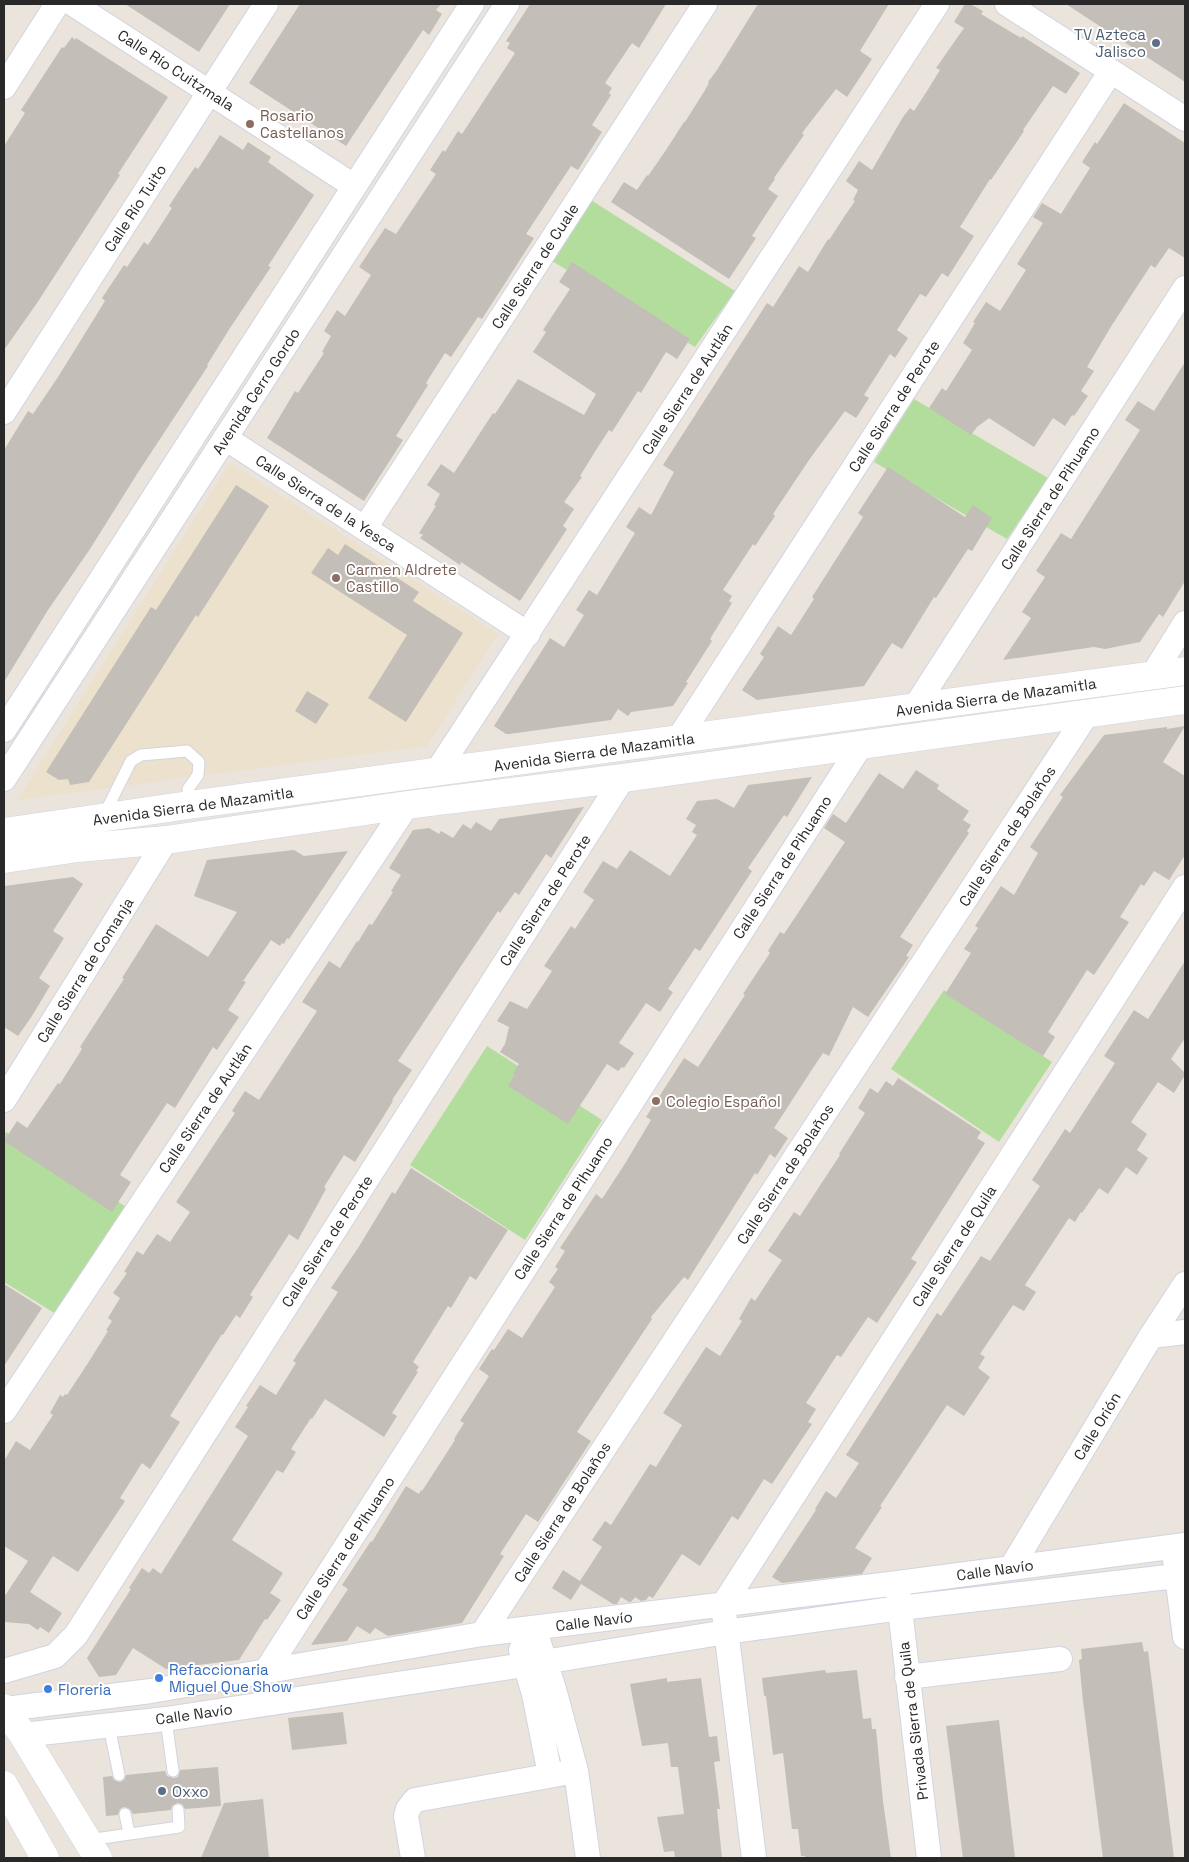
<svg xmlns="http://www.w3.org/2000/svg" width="1189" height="1862" font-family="'Space Grotesk',sans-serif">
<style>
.education{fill:#ebe1cc}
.green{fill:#b3dd9c}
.building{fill:#c3beb8}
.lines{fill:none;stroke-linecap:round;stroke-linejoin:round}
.lane-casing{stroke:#d1d4e1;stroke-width:13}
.street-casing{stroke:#d1d4e1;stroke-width:26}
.secondary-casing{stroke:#d1d4e1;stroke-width:29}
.lane{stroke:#fff;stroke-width:11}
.street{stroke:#fff;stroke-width:24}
.secondary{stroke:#fff;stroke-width:28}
.service-dot{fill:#5c6f8a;stroke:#fff;stroke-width:2}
.education-dot{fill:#8d6e63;stroke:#fff;stroke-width:2}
.shop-dot{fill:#3f7fe0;stroke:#fff;stroke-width:2}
.labels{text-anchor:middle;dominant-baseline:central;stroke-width:4;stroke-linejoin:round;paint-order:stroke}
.service-label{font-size:15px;fill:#4e5e75;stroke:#fff;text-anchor:end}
.street-label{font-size:15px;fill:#292929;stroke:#fff}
.education-label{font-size:15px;fill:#785e54;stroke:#fff;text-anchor:start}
.shop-label{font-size:15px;fill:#366cbe;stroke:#fff;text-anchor:start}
</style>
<rect width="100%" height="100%" fill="#eae4dc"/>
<path class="education" d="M230,463l268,171 -71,112 -410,54z"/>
<path class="green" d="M586,197l149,94 -40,56 -148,-89z
M914,399l134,79 -41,61 -133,-77z
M944,990l108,72 -53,80 -108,-73z
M487,1046l115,74 -77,120 -115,-75z
M6,1132l122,76 -67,109 -57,-35v-146z"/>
<path class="building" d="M125,4h105l-31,48z
M300,4h141l-5,6 6,4 -13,21 -6,-5 -77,116 -97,-63z
M530,4h136l-27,44 -7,-5 -27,40 7,5 -3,5 2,2 -19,30 10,7 -24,38 -7,-4 -45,68 8,4 -52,81 -4,-2 -27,40 -6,-4 -19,30 2,2 -32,51 7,4 -39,61 -97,-63 28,-47 3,2 26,-40 -2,-1 9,-16 -7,-5 13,-21 8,6 26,-41 -12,-8 26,-39 11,6 40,-60 -6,-4 13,-20 2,2 13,-21 4,3 53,-81 -8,-5 3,-5 -4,-2z
M758,4h131l-29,47 12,8 -25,38 -11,-8 -34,44 2,2 -30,43 1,1 -7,10 10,7 -26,40 4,2 -27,41 -118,-77 13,-20 13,8 10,-15 1,1 18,-26 18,-28h1l20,-32 4,-7 -1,-1 9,-12z
M965,4h5l13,7 -2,3 40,24 1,-2 58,37 -14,21 -13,-8 -30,44 1,1 -33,49 -1,-1 -30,48 14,9 -26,41 -6,-4 -16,24 -6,-3 -23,36 11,8 -13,20 -5,-4 -26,41 5,3 -13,20 -11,-7 -36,49 -36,54 2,2 -20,30 -2,-2 -30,46 9,6 -3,5 3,2 -22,36 2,2 -26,41 2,1 -15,23 -42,6 -3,4 -10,-7 -7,11 -102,14h-3l-12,-8 56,-88 14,9 20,-32 -8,-5 13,-20 8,5 38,-62 -9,-6 13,-20 12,8 23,-43 -11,-7 104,-162 6,4 26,-41 9,6 20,-33 1,1 15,-23 11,-16 -2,-1 5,-10 -12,-9 13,-20 13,9 31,-53 7,-9 4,3 13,-20 13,-21 -4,-2 28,-40 -10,-6z
M1066,4h119v78z
M72,37l3,3 1,-2 92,59 -50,77 2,1 -83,128 -33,47v-204l21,-33 -4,-3 41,-63 2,1z
M1124,103l61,40v115l-16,-10 -14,20 -4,-3 -39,60 -25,42 7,4 -13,20 7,5 -14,20 -2,-1 -7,11 -12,-8 -19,29 -45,-29 -12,9 -6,8 -42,-27 13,-20 4,3 26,-41 -9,-7 12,-20 -2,-1 13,-20 14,9 26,-41 -9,-6 26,-41 -10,-6 9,-14 19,11 29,-46 -8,-6 13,-20 2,2z
M220,135l23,15 5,-8 23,15 -3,5 46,33 -46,71 3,1 -41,61 -23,37 1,1 -71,108 -47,75 -42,61 -44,72v-232l24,-39 5,3 25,-37 47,-76 -3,-3 22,-33 3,2 17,-25 4,3 24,-37 -3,-2 13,-20 13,-19 3,2z
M572,262l118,77 -13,20 -11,-7 -25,41 -3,-2 -26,41 -3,-2 -13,20 -16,26 2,1 -18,25 10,7 -11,17 4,3 -47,72 -59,-39 -1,3 -40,-27 3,-3 -4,-2 17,-27 -2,-1 6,-11 -13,-9 14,-21 13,9 39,-60 2,1 23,-35 66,36 12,-21 -63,-42 13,-20 -3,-2 27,-41 -11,-7z
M1185,362v219l-22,36 -4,-3 -19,28 -35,7 -11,-2 -91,13 28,-42 -9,-6 23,-35 -9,-6 25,-38 10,6 69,-109 -15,-10 13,-19 16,10z
M888,467l77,50 8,-12 19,13 -20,33 -4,-2 -32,49 -2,-1 -32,52 -10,-6 -28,43 -107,14 -15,-10 22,-33 -4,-3 18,-28 13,9 23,-36 -2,-2 51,-80 -5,-4z
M236,485l33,21 -71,111 -2,-2 -107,167 -19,3 -2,-6 -9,1 -13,-8 105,-165 5,3z
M345,544l74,48 -6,9 50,32 -57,89 -38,-24 39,-63 -96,-62 17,-25 10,7z
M307,691l22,13 -13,20 -21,-13z
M1185,726l-22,36 22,14v79l-16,25 -15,-9 -10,15 -3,-2 -21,33 9,5 -35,53 -7,-5 -39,62 7,5 -12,19 -98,-62 26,-41 -7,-4 14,-21 -3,-2 26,-40 13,9 24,-42 -8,-6 33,-50 -3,-2 44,-60 63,-8v2z
M916,770l23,15 -2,4 32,22 -6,9 8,5 -4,6 2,2 -69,104 13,8 -7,11 3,1 -41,60 -15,-10 -24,49 -6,-3 -10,15 -39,60 14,10 -13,20 -5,-4 -13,21 -2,-2 -67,107 -4,-3 -33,40 1,2 -75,113 14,9 -53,81 -12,-8 -26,40 4,2 -42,67 -74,13 -13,-8 -5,6 -13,-8 -10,15 -36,4 37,-56 -6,-4 29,-44 1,1 34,-56 13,8 2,-4 1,1 33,-51 -1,-1 10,-16 -4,-2 29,-45 -10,-7 13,-20 2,1 14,-21 14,9 33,-51 -6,-5 9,-13 -3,-2 10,-16 -5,-3 36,-54 6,5 24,-37 25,-42 -5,-3 38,-59 14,9 47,-72 -2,-1 27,-41 -2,-2 12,-19 4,2 61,-92 -21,-14 9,-14 13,9 33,-50 24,16z
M812,777l-25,40 -3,-2 -36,53 4,3 -52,80 -5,-3 -27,41 5,3 -13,20 -14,-9 -27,40 15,10 -10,15 -2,-1 -4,4 -11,-7 -39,60 -60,-38 7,-12 -2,-1 6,-9 -19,-12 5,-8 4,-17 -12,-6 13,-20 17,8 25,-38 -8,-5 27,-40 4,3 19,-29 -11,-8 20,-31 14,8 13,-19 40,26 27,-41 -5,-3 4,-7 -10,-6 11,-18 20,-2 17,9 14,-23z
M584,807l-33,51 -5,-4 -27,41 -4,-3 -15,21 -2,-2 -33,49 -67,101 14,9 -20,30 1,1 -38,61 -11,-7 -20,32 2,2 -28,51 -9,-6 -39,61 3,2 -13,21 -4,-3 -13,20 -1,-1 -52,82 10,6 -30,47 -8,-6 -22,35 5,3 -47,71 -25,-16 -13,20 -10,16 32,21 -13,20 -9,-6 -2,3 -9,-6 -25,-2v-25l24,-36 -24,-15v-85l12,-20 14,9 23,-35 -3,-2 10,-18 3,2 2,-3 2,1 21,-32 20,-32 -2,-1 6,-9 -4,-3 12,-20 -7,-5 14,-20 -3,-1 13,-21 6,4 14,-21 13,8 20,-30 -14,-10 59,-89 -3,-2 13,-20 14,9 58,-89 -15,-9 27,-41 11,7 17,-27 1,1 11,-18 3,1 21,-33 -2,-1 10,-16 -12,-7 24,-38 16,-2 10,6 2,-3 12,7 10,-14 8,5 5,-7 15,9 8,-12z
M294,850l10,6 44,-5 -59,88 -2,-1 -3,6 -2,-1 -2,3 -9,-6 -28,41 3,1 -18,28 11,7 -22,33 -4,-3 -38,61 -8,-5 -27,41 -20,31 11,7 -19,30 -108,-71 13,-20 10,7 31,-45 2,1 22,-35 -2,-2 44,-68 -2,-1 34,-54 52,33 29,-45 -43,-16 13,-36z
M73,877l10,7 -30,47 11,7 -25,40 11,8 -18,30 -14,20 -14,-9v-141z
M1185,961v77l-14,21 14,14v2l-11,18 -16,-11 -27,40 16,12 -10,16 11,8 -11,17 -11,-8 -18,27 -9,-6 -17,25 -1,-1 -6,10 -6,-4 -44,67 11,7 -12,19 -11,-6 -33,49 5,3 -7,11 12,9 -26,39 -17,-11 -67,101 2,1 -27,41 17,10 -10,16 -80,9 -10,-6 44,-67 -1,-1 11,-18 10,7 23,-35 -13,-8 91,-142 4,3 40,-60 9,5 50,-75 -8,-6 33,-51 5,4 45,-70 -11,-7 30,-46 14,9z
M898,1078l83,54 -4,6 8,5 -74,116 6,3 -40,61 -9,-6 -27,40 -4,-2 -31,48 10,6 -8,13 4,2 -40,60 -8,-5 -26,41 -6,-4 -32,50 -18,-12 -29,44 -4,-2 -3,4 -5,1 -6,-4 -4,5h-2l-8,-5 -4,7h-4l-32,-20 -10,16 -19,-12 11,-18 17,11 22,-34 -10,-7 13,-19 6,4 39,-61 6,3 26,-42 -19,-12 43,-66 14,9 22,-35 -3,-2 12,-21 4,3 27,-41 -14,-9 26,-39 6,4 40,-61 -1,-1 26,-41 -7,-5 12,-20 8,5 8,-12 7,5z
M411,1168l97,62 -32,50 -6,-4 -19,32 -3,-2 -35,56 6,5 -3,4 2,1 -26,41 5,3 -13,21 -59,-38 -13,20 -1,-1 -20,31 5,3 -6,10 -7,11 -6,-3 -45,70 51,33 -13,20 11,7 -14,20 -2,-1 -26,41 -73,9 -33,-21 -17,27 -17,2 -12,-19 44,-69 -2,-1 13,-20 7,5 4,-5 8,6 87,-138 -13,-9 13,-20 -2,-1 14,-21 16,10 20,-32 -3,-2 45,-69 -7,-4 27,-40 34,-56 3,2z
M4,1284l38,24 -38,58z
M1142,1642l2,10 4,-1 26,207h-71l-20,-157 -4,-41 3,-1 -1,-10z
M825,1670l1,3 31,-3 6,49 8,-1 1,11h4l7,72 8,57h-86v-2h-4l-3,-27h-6l-9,-76 -10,2 -7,-59h-2l-2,-18z
M667,1678v4l34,-4 8,59 8,-1 3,25 -6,1 6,47h-3l5,49h-47l-1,-7 -10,1 -7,-35 27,-3 -6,-47h-7l-3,-24 -26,3 -12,-62z
M343,1712l4,32 -55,6 -4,-32z
M999,1720l16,138h-52l-17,-132z
M218,1767l3,39 -36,3 -3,-5 -5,-1 -5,3 -1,4 -38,4 -3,-5 -6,-2 -4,2 -2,6 -12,1 -3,-39 9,-1 2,4 6,2 4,-2 2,-5 39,-4 2,5 7,2 4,-1 2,-7z
M263,1799l6,59h-68l23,-55z"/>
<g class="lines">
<defs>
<path id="lane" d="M104,815l27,-54 10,-6 46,-4 12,11 -1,13 -10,14 1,16
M166,1719l7,52
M109,1726l10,49
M125,1814l4,19
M88,1840l91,-13 -1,-17"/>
<path id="street" d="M73,4l281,182
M1007,4l178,115
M4,87l53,-83
M4,412l262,-408
M225,438l303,196
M365,528l340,-524
M1152,676l33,-53
M915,707l270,-419
M4,730l468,-726
M677,741l434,-670
M436,773l501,-769
M4,779l503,-775
M4,1100l162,-260
M1151,1336l34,-4
M4,1411l403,-606
M1175,1560l10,77
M1011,1568l140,-232 34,-52
M898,1592l31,266
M534,1628l20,61 22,82 12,87
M482,1634l605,-920
M521,1650l13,44 16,81
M4,1671l51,-15 21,-21 547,-857
M266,1671l595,-926
M907,1677l153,-18
M5,1709l146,-18 331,-57 416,-51 287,-38
M23,1735l143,-16 378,-57 182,-30 174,-24 285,-33
M413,1858l-7,-42 2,-7 7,-9 161,-29
M754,1858l-31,-253 462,-718"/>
<path id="secondary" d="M4,832l185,-27 996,-134
M4,859l74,-11 88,-8 241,-35 216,-27 562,-78
M4,1708l19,27 75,123
M4,1785l41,73"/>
</defs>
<use href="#lane" class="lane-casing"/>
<use href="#street" class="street-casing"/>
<use href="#secondary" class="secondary-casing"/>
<use href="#lane" class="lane"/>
<use href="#street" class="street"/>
<use href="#secondary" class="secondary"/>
</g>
<g class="service-dot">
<circle cx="1156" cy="43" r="5"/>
<circle cx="162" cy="1791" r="5"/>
</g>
<g class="education-dot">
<circle cx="250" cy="124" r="5"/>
<circle cx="336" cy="578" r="5"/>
<circle cx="656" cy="1101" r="5"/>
</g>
<g class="shop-dot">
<circle cx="159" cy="1678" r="5"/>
<circle cx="48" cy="1689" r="5"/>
</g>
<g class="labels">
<g class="service-label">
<text x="1146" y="34">TV Azteca<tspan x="1146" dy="17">Jalisco</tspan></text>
<text x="172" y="1791" text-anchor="start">Oxxo</text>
</g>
<g class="street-label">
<text transform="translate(176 70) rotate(33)">Calle Río Cuitzmala</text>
<text transform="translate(135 208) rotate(-57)">Calle Río Tuito</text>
<text transform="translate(535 266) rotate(-57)">Calle Sierra de Cuale</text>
<text transform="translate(687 389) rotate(-57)">Calle Sierra de Autlán</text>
<text transform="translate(256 391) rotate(-57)">Avenida Cerro Gordo</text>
<text transform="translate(894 406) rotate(-57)">Calle Sierra de Perote</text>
<text transform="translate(1050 498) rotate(-57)">Calle Sierra de Pihuamo</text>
<text transform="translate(326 503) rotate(33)">Calle Sierra de la Yesca</text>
<text transform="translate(996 697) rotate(-8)">Avenida Sierra de Mazamitla</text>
<text transform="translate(594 752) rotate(-8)">Avenida Sierra de Mazamitla</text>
<text transform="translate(193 806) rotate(-8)">Avenida Sierra de Mazamitla</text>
<text transform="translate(1007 836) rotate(-57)">Calle Sierra de Bolaños</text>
<text transform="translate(782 867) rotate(-57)">Calle Sierra de Pihuamo</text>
<text transform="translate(545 900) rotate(-57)">Calle Sierra de Perote</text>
<text transform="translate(85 970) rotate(-58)">Calle Sierra de Comanja</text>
<text transform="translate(205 1108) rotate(-56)">Calle Sierra de Autlán</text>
<text transform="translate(785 1174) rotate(-57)">Calle Sierra de Bolaños</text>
<text transform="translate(563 1208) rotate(-57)">Calle Sierra de Pihuamo</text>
<text transform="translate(327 1241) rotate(-57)">Calle Sierra de Perote</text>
<text transform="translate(954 1246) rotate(-57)">Calle Sierra de Quila</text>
<text transform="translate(1097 1426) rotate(-59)">Calle Orión</text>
<text transform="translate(562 1512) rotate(-57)">Calle Sierra de Bolaños</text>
<text transform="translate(345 1548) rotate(-57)">Calle Sierra de Pihuamo</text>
<text transform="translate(995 1570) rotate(-8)">Calle Navío</text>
<text transform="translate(594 1621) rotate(-7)">Calle Navío</text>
<text transform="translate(194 1714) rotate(-8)">Calle Navío</text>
<text transform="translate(913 1721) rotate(-97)">Privada Sierra de Quila</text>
</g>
<g class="education-label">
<text x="260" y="115">Rosario<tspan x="260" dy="17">Castellanos</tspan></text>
<text x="346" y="569">Carmen Aldrete<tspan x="346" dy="17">Castillo</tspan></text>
<text x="666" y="1101">Colegio Español</text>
</g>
<g class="shop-label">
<text x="169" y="1669">Refaccionaria<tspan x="169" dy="17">Miguel Que Show</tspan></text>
<text x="58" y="1689">Floreria</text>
</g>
</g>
<rect width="1189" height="1862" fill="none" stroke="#292929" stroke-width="10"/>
</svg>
